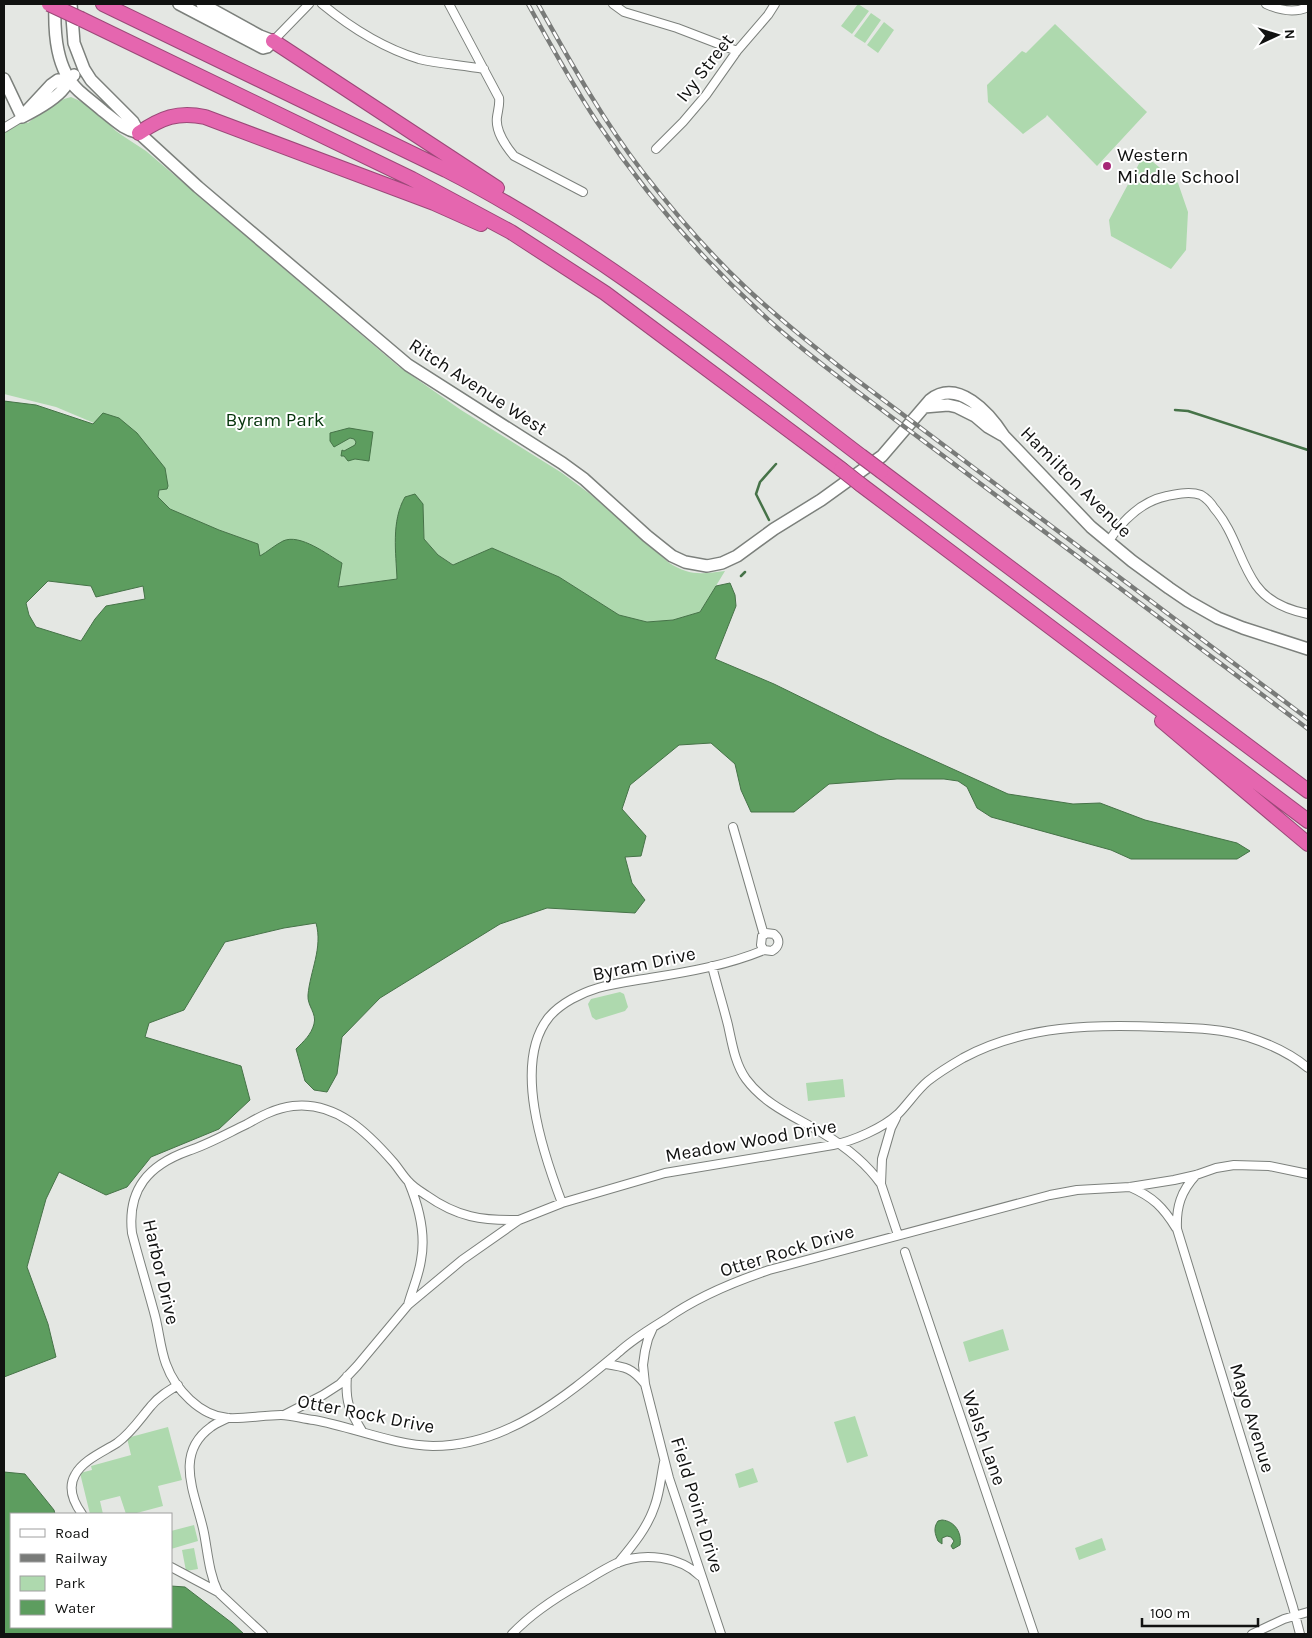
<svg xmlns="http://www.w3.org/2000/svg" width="1312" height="1638" font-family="Karla,sans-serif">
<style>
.green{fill:#aed9ae}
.water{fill:#5d9d5f;stroke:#467348;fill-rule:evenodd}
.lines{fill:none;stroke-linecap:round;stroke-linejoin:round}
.stream{stroke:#467348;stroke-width:2.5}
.street-casing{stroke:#7c807c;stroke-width:10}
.secondary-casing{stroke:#7c807c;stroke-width:14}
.highway-casing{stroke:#9b4978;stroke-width:16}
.street{stroke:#fff;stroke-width:8}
.secondary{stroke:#fff;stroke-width:11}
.highway{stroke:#e566af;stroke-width:14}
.rail-casing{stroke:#797b79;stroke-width:4.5}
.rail{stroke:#fff;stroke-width:2.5;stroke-dasharray:8;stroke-linecap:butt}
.highway-bridge-casing{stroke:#9b4978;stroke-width:16;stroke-linecap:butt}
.highway-bridge{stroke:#e566af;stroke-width:14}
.poi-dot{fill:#a72777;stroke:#fff;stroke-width:2}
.labels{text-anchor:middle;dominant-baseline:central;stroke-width:4;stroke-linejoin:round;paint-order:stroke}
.street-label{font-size:19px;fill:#111211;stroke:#fff}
.poi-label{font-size:19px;fill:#111211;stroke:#fff;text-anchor:start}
.park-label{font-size:19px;fill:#04340a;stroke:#fff}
</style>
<rect width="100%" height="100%" fill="#e4e7e3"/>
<path class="green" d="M858,4l11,7 -17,23 -11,-8z
M871,13l10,7 -16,23 -11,-7z
M884,22l10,8 -16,23 -11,-8z
M1055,24l92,88 -50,54 -50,-51 -1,2 -23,17 -35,-32 -1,-17 35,-34 4,2z
M71,97c19,7 31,21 45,34 9,7 20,13 30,20l252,215 63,44 101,63 28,21 78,68c20,14 34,12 57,9l-25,41 -27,8 -26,2 -28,-7 -60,-38 -67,-29 -38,17 -16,-10 -14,-16 -1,-35 -23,2 -4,26 1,47 -59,8 4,-24 -31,-18 -51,12 -2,-13 -39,-14 -50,-21 -11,-12 1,-7 -8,-2 47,86 -80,-145 -24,-6 -38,-16 -52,-13v-261l20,-12 4,2c13,-11 26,-22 43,-26z
M1142,158l11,4 25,21 10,29 -2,38 -15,19 -60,-33 -2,-16z
M620,992l4,2 4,13 -3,4 -29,9 -4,-3 -4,-13 3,-5z
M843,1079l2,18 -37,4 -2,-18z
M1003,1329l6,21 -40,12 -6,-20z
M855,1416l13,40 -21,7 -13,-41z
M168,1427l14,53 -24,6 5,20 -30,8h-7l-6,-18 -20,5 3,13h-13l-10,-41 12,-3 -1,-4 40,-11 -4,-17z
M753,1468l5,14 -19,6 -4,-14z
M194,1525l4,16 -27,8v-18z
M1102,1538l4,12 -27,10 -4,-12z
M194,1548l4,21 -12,2 -4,-21z"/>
<path class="water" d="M4,401l32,4 57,19 10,-11 16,5 18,15 28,35 3,18 -1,3 -8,1 -1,7 12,12 49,21 39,14 2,12c7,-4 15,-11 23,-15 17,-8 45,14 59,22l-4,24 59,-8c-1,-26 -6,-58 8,-82l10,-3 8,10 1,35 14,16 15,10 39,-17 67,29 60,38 28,7 26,-2 27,-8 16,-26 14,-3 5,12 1,11 -21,53 59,25 106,52 128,58 65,10 27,-1 45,17 92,23 13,8 -13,8h-106l-20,-9 -120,-33 -14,-9 -10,-21 -9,-6 -14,-2h-47l-68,5 -35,28h-43l-10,-22 -6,-26 -24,-21 -32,2 -49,40 -8,24 24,27 -5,20 -16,1 7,26 13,17 -10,13 -88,-5 -47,16 -120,74 -38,39 -5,37 -10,18 -13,-2 -9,-9 -9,-32c8,-8 15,-14 18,-25 3,-11 -7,-18 -6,-29 2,-24 15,-47 8,-72l-32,5 -59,14 -41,68 -35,13 -4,14 96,29 9,34 -31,29 -68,28 -24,30 -21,8 -47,-23 -13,27 -19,68 21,57 8,33 -52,20zM48,581l43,5 5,11 47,-11 2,13 -39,7 -11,13 -14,22 -45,-14 -7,-12 -3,-12z
M349,428l24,4 -4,29 -14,-2 -7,2 -4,-5h-3l1,-6 2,1 11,-6 1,-3 -2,-3 -4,-1 -16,9 -4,-6v-8z
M4,1472l21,2 29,36 1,4h-44v113h160v-41l14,1 47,36 12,11h-240z
M942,1520c13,1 20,13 18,25l-7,4 -2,-3 3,-5 -3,-4 -4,-1 -5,2v6l-4,-3c-3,-7 -5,-13 0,-20z"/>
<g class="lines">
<path class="stream" d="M1175,410l13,1 120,39
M769,520l-13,-26 4,-12 16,-18
M741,576l4,-4"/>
<defs>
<path id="street" d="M322,4c28,23 61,44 97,55 20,5 44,6 65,10
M449,4l50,94c1,6 -1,12 -2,19 -2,14 8,28 17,39l69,36
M613,4l11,8 53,16 60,23
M1266,4c13,6 29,9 42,3
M273,41l36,-37
M4,128l18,-11
M656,149l27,-27 23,-27 31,-44 31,-36 7,-11
M1108,542c14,-21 34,-41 59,-46 10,-2 23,-5 34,-1 5,3 10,8 13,13 21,24 25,53 42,77 12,17 32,25 52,29
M733,827l31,108
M712,966c5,20 11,39 16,59 4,18 7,39 18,54 20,27 50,38 78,55 22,13 42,29 57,50
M896,1118l-5,10 -9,31 -1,25 17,51
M1196,1175c-15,16 -20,32 -19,54l116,378 7,27
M1130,1187c23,10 33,20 46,41
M562,1203c-19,-50 -50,-140 -13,-186 12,-14 32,-24 49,-29 17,-5 35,-7 52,-10 38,-6 78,-13 114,-28l8,1c7,-4 9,-11 2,-17l-8,-1 -4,3 -1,9 3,5
M519,1220c-37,1 -62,-3 -93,-25 -6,-4 -13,-8 -18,-14 -5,-5 -9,-12 -14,-18 -26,-30 -58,-62 -101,-57 -17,2 -32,10 -46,18 -19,9 -38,20 -59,27 -39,14 -61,38 -56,82 7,27 15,53 22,79 5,17 6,36 12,52 9,25 34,52 62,54 18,1 36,-3 53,-3 11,0 22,4 33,5 39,7 79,25 119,26 74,0 133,-50 186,-94 14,-13 31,-23 47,-33 31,-22 67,-37 103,-49l281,-75 27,-5 53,-3 44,-7 22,-5 20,-7 18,-3 35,1 39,8
M905,1252l129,382
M408,1305c4,-15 11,-30 13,-45 5,-26 -2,-53 -12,-77
M652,1330l-4,9 -3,12 -2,14 2,19 24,94 52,156
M606,1364c20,3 26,4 39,20
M347,1376c-2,25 2,34 15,55
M284,1415l39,-20 17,-11 17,-18 51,-61 54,-45 57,-40 43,-17 103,-30 168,-28c20,-4 50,-17 65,-31 10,-10 19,-24 30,-33 10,-8 23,-16 35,-23 61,-33 131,-34 199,-31 28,1 59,1 86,10 22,7 42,16 60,31
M82,1514c-8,-11 -15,-25 -7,-39 8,-15 28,-23 42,-32 14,-10 23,-24 34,-37 7,-9 17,-15 27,-21
M618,1563c15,-18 30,-36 37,-58 5,-14 6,-29 9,-43
M171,1567l47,25 45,42
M218,1592c-9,-19 -10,-38 -14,-59 -7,-36 -32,-78 7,-106 5,-4 11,-6 17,-9
M512,1634c20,-21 43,-36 68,-50 12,-7 24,-15 37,-21 27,-11 62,-7 83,13
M1252,1634l32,-15 24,-7"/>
<path id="secondary" d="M55,4c-1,29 1,66 24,87 8,7 16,13 24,20 13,10 20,18 36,22
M71,4l3,39 10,26 7,11 42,42 6,11 59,54 210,178 154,98 22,16 63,57 25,20 13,6 22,4 15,-3 15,-7 37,-27 47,-29 61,-44 48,-56c28,-22 59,13 74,36l87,91 41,34 37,27 19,13 30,17 25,10 65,21
M179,4l84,44 4,-1 6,-6 -13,-5 -58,-32
M4,79l18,38
M25,113l26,-28 7,-5 11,-1
M22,117c14,-7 33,-17 42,-29 4,-5 5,-9 10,-13
M924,407l24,-2 9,2 18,9 13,11 14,8"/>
<path id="highway" d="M103,4l343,166c150,77 281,184 415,286
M81,19l331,160 99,53 94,61 236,176
M273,41l224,147
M139,133c22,-15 39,-22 66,-16l229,86 47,21
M881,471l427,320
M860,484l448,337
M1162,721l146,123"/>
</defs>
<use href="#street" class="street-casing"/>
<use href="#secondary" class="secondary-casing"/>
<use href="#highway" class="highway-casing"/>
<use href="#street" class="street"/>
<use href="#secondary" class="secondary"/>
<use href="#highway" class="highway"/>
<defs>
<path id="rail" d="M528,4c22,40 44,80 69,118 47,70 101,133 163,190 29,28 62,52 94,77l454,340
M538,4c32,57 64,115 104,167 31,40 65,80 103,116 33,31 68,59 104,87l459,345"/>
</defs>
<use href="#rail" class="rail-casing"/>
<use href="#rail" class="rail"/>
<defs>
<path id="highway-bridge" d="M49,4l32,15
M861,456l20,15
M841,469l19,15"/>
</defs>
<use href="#highway-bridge" class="highway-bridge-casing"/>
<use href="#highway-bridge" class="highway-bridge"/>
</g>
<circle class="poi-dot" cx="1107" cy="166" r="5"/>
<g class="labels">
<g class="street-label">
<text transform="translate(705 68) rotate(-52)">Ivy Street</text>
<text transform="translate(478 387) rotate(33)">Ritch Avenue West</text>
<text transform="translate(1076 482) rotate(45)">Hamilton Avenue</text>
<text transform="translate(644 964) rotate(-12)">Byram Drive</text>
<text transform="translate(751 1141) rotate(-10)">Meadow Wood Drive</text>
<text transform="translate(787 1251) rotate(-17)">Otter Rock Drive</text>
<text transform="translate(161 1272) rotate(77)">Harbor Drive</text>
<text transform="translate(366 1414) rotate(11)">Otter Rock Drive</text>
<text transform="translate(1252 1418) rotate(73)">Mayo Avenue</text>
<text transform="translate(984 1438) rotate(71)">Walsh Lane</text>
<text transform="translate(697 1505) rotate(73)">Field Point Drive</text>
</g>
<g class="poi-label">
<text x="1117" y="155">Western<tspan x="1117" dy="22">Middle School</tspan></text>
</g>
<g class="park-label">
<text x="275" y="420">Byram Park</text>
</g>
</g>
<rect width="1312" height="1638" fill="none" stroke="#111211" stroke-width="10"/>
<rect x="10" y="1513" width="162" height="115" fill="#ffffff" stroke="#a0a0a0"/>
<rect x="20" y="1529" width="25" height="8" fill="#ffffff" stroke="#a0a0a0"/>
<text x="55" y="1538" font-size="15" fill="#111211">Road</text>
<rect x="20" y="1554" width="25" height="8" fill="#797b79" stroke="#a0a0a0"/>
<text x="55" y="1563" font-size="15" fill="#111211">Railway</text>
<rect x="20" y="1576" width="25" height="15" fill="#aed9ae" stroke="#a0a0a0"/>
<text x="55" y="1588" font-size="15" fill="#111211">Park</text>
<rect x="20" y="1600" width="25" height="15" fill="#5d9d5f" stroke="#a0a0a0"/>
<text x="55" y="1613" font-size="15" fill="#111211">Water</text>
<g transform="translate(1277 35) rotate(86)" stroke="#ffffff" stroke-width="4" paint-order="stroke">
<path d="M0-4L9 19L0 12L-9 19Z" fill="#111211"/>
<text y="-8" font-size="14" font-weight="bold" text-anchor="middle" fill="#111211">N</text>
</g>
<path d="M1142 1618v8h116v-8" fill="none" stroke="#111211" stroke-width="2.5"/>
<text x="1150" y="1618" font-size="15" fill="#111211" stroke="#ffffff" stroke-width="4" paint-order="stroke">100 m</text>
</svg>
